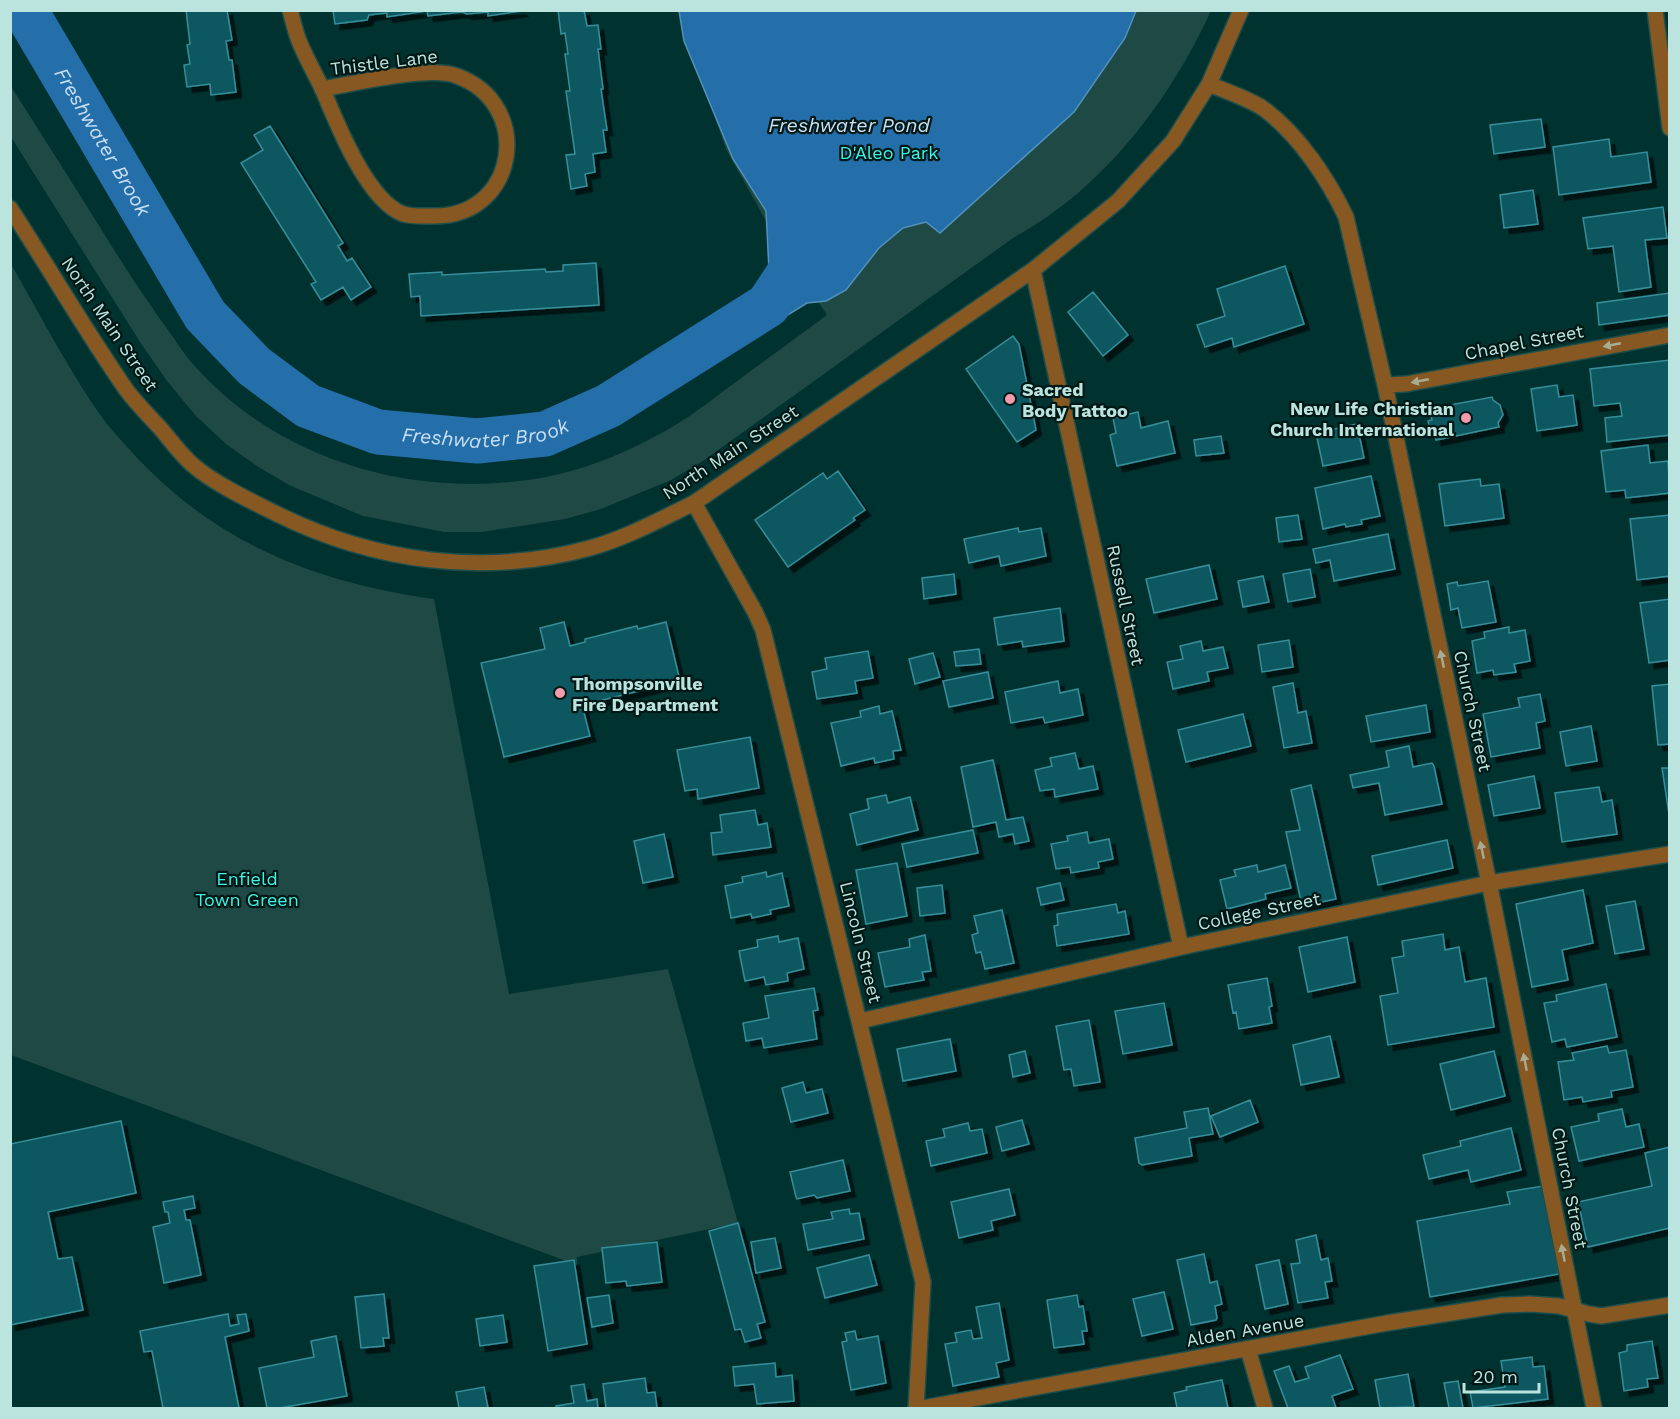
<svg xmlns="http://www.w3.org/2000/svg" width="1680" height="1419" font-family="'Work Sans',sans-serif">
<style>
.green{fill:#1f4945}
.water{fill:#246faa;stroke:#5292ba;stroke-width:1.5}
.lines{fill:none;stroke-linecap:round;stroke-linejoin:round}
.river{stroke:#246faa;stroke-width:45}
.building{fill:#115961;stroke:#368e99;stroke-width:1.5;filter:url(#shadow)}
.minor-casing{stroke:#1e4e4b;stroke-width:18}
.tertiary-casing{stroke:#1e4e4b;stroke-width:18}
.minor{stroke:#875821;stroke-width:15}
.tertiary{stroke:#875821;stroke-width:15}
.oneway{fill:#a7ac93}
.poi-dot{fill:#f39aac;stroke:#001815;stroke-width:2}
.labels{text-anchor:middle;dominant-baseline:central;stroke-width:4.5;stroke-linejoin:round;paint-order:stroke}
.street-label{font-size:18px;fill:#bce4df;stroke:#001815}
.park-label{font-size:18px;fill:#3df4e5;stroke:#001815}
.poi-label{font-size:18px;font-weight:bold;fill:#bce4df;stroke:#001815;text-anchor:start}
.water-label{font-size:20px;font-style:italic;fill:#cadff3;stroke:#001815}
</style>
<defs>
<filter id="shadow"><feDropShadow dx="5.5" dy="5.5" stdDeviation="0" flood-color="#0009"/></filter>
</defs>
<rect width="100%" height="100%" fill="#00322f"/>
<path class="green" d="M678,11h533c-42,91 -109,179 -198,227l-310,223 -32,19 -70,29 -36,10 -83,13h-38l-81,-16 -72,-30 -31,-18 -34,-24 -30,-28 -29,-35 -27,-39 -129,-205 -1,-52c34,53 68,107 101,160 20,32 40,62 62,92 6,9 12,18 19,26 87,100 227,138 354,114 36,-7 72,-21 104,-38 29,-14 54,-33 79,-52 33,-24 65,-48 98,-72l-56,-85 -45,-81z
M11,264c28,49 54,99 85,145 10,15 23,29 35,42 83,92 183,131 303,148l75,395 159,-25 70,254 -161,34v8l-566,-210z"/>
<path class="water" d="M679,11v-1l457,1 -11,27 -51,74 -134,121 -14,-11 -23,6 -24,20 -33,42 -20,11 -19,2 -29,18 -23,-34 14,-17 -3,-59 -33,-52 -49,-118z"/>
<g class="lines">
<path class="river" id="s1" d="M25,10l180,305 49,51 54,40 70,26 99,9 68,-7 63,-28 160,-101 33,-50"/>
</g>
<path class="building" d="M186,10h41l5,30 -6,1 3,19h3l4,32 -25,3 -1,-11 -23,3 -3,-22 6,-1 -3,-19 3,-1z
M333,10h188l1,1 -34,5v-4l-21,2 -5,-2 -34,4 -1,-5 -40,6v-4l-18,2 -2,5 -32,4z
M558,10h26l3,16 11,-1 3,24h-3l5,40h-2l6,41h-4l3,22 -13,2 2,18 -10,2 2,12 -16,3 -5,-34 9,-1 -9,-63h4l-5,-37h3l-3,-21 -4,1z
M1541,119l4,28 -51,7 -4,-29z
M270,126l73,117 -5,3 9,15 5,-3 19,29 -20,13 -8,-13 -22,13 -10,-16 5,-2 -75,-119 22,-13 -9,-15z
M1609,139l2,18 36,-5 4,30 -92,13 -6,-48z
M1533,190l5,34 -34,4 -4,-33z
M1663,207l4,31 -22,2 6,47 -32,5 -6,-46 -25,3 -5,-31z
M596,263l3,42 -178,11 -1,-20 -9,1 -2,-23 33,-2v3l103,-6 1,3 17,-1v-6z
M1285,266l19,58 -70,23 -2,-9 -27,9 -8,-22 28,-9 -8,-27z
M1093,292l35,43 -25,21 -35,-44z
M1670,293v22l-71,10 -2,-22z
M1013,336l6,8 17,86 -19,12 -51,-73z
M1670,360v75l-63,7 -2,-24 17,-2 -2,-13 -26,3 -4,-37z
M1557,385l2,12 14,-2 4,30 -40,6 -6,-42z
M1492,397l1,3 7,5 3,10 -5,8 1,4 -63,13 -3,-12 -3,1 -2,-8 4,-1 -3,-11z
M1138,412l3,16 27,-7 7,32 -58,13 -7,-31 6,-2 -3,-15z
M1357,424l7,34 -41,8 -7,-33z
M1221,436l3,17 -28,3 -2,-16z
M1648,445l2,18 18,-2 2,32 -44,5 -1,-8 -19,2 -5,-41z
M838,471l27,39 -12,8 2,2 -67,47 -33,-47 68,-47 4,6z
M1371,476l9,40 -19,4 1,4 -16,3 -1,-3 -22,5 -8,-41z
M1480,479l1,7 18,-2 5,34 -59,8 -6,-42z
M1298,515l4,24 -23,3 -3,-24z
M1670,515v61l-33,4 -7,-61z
M1018,528l1,4 22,-4 5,28 -45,10 -2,-10 -30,7 -5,-24z
M1388,534l7,35 -61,12 -4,-21 -14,3 -3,-14z
M1209,565l8,34 -63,14 -8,-34z
M1310,569l5,28 -27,5 -5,-28z
M954,574l2,20 -32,5 -2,-21z
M1263,576l6,26 -26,5 -5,-26z
M1488,581l8,41 -34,6 -4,-20 -7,2 -4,-26 10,-2 1,4z
M1670,599v61l-21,3 -9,-60z
M1060,608l4,33 -41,6 -1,-6 -24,4 -4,-27z
M564,622l6,24 15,-4v-3l52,-13 1,3 28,-7 14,59 -98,24 8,31 -86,21 -23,-94 64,-14 -5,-21z
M1509,627v6l16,-3 5,31 -16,3 2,8 -22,3 -1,-5 -16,3 -5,-32 13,-3 -1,-6z
M1289,640l4,27 -31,5 -4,-27z
M1201,641l2,10 20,-4 5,21 -21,4 2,9 -36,8 -6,-27 16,-3 -3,-13z
M979,649l2,15 -25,2 -2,-14z
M868,651l5,27 -18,3 2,12 -40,6 -5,-27 15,-3 -2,-11z
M933,653l7,24 -25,7 -6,-25z
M988,672l5,26 -44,9 -6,-26z
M1058,681l2,12 18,-4 5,26 -38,8 -2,-6 -32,6 -6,-31z
M1293,683l5,30 8,-2 6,32 -28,5 -11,-61z
M1670,684v60l-12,1 -6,-59z
M1540,694l5,27 -9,2 4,25 -49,9 -8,-43 37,-7 -2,-9z
M1426,705l4,27 -59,10 -5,-26z
M879,706l1,8 12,-3 9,39 -8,1 1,8 -19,4 -1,-5 -33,8 -10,-43 30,-6 -1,-6z
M1243,714l8,32 -65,16 -8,-32z
M1591,726l6,35 -31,5 -6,-34z
M750,737l9,51 -61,11 -1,-10 -12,2 -8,-41z
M1409,746l4,21 19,-4 2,3 8,38 -57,11 -6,-32 -26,5 -3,-13 39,-8 -3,-16z
M1075,753l4,16 14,-3 5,23 -43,8 -1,-8 -14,2 -5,-21 17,-4 -2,-8z
M993,760l13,60 17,-3 6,24 -14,3 -2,-10 -14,3 -3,-15 -23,5 -12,-60z
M1662,768h8v53z
M1534,776l6,32 -46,8 -6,-31z
M1311,785l25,114 -34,7 -16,-74 14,-2 -9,-40z
M1599,787l3,15 10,-2 5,34 -55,8 -7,-49z
M886,795l2,8 22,-6 8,33 -61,15 -7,-31 19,-5 -2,-10z
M755,810l3,15 9,-2 4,24 -58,8 -2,-22 11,-1 -2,-17z
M973,830l5,23 -71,14 -5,-23z
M1087,832l2,11 20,-4 4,20 -15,3 1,6 -28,5 -1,-6 -14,2 -5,-25 17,-3 -1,-5z
M664,834l9,43 -30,6 -9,-42z
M1447,840l6,28 -75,17 -6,-29z
M897,863l10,53 -41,8 -10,-54z
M1257,865l1,7 27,-7 6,23 -26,6 1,5 -39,10 -7,-29 16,-4 -2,-6z
M766,872l1,5 15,-4 7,33 -19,4 1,4 -19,4 -1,-4 -20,4 -6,-32 18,-4 -1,-5z
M1060,883l4,17 -23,5 -4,-17z
M942,885l3,28 -25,3 -3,-28z
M1583,890l10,53 -31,7 6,30 -36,7 -16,-83z
M1635,901l9,48 -29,5 -9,-48z
M1116,904l2,9 7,-2 4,23 -72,12 -3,-20 4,-1 -1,-11z
M1002,910l12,53 -29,6 -4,-17 -5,1 -4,-18 6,-2 -4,-17z
M1443,934l2,16 14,-3 6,35 21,-4 8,49 -106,18 -8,-49 18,-3 -6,-35 12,-2 -2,-15z
M925,935l6,36 -9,1 2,8 -39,7 -7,-34 32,-6 -1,-8z
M778,936l1,6 19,-4 6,31 -17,4 1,8 -22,4 -2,-8 -19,4 -6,-30 19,-4 -1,-7z
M1347,937l8,45 -47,10 -9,-45z
M1267,978l5,28 -3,1 3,16 -33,6 -3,-17 -3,1 -5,-28z
M1606,984l11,53 -50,10 -2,-8 -13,3 -8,-39 13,-2 -1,-6z
M814,988l4,22 -5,1 4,28 -53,9 -2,-10 -16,3 -3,-18 26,-5 -4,-22z
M1164,1003l8,42 -49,9 -8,-43z
M1089,1020l11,62 -26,4 -3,-17 -7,1 -8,-44z
M1330,1036l9,41 -38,8 -8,-40z
M950,1039l6,32 -53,10 -6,-32z
M1607,1046l2,7 17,-3 7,37 -22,4 1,6 -29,5 -1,-5 -18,3 -6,-38 16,-2 -2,-7z
M1025,1051l5,22 -17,4 -4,-22z
M1494,1051l11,45 -54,14 -11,-46z
M803,1082l3,11 16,-4 6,24 -37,9 -9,-34z
M1250,1100l8,22 -38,15 -9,-21z
M1208,1108l5,26 -24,4 3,18 -50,9 -3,-2 -4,-25 52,-10 -3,-16z
M1622,1109l4,18 13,-3 5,23 -65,14 -8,-34 28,-6 -1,-7z
M1022,1120l7,24 -27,7 -6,-24z
M121,1121l15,72 -88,19 10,47 14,-2 11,53 -73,15v-181z
M968,1123l2,8 12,-2 5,24 -56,13 -5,-25 19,-4 -2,-8z
M1511,1128l10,42 -50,12 -3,-12 -39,9 -6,-24 38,-9 -1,-5z
M1670,1147v81l-82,19 -10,-45 74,-16 -7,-33z
M843,1160l7,31 -33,7 -3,-3 -17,4 -1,-2 -6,-25z
M1543,1186l16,88 -129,23 -13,-76 93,-17 -3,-12z
M1009,1189l6,26 -24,6 2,9 -34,8 -8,-36z
M193,1196l2,12 -11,2 2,10h4l11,55 -37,8 -11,-56 17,-4 -2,-11h-3l-2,-10z
M849,1209l1,5 9,-1 5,26 -56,11 -5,-26 30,-5 -2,-7z
M738,1223l27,99 -8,2 4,14 -16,4 -4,-13 -6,1 -26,-99z
M1316,1235l5,25 7,-2 4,23 -7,1 3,16 -30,5 -7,-39 9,-1 -4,-23z
M775,1238l6,30 -25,5 -5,-31z
M657,1242l5,40 -35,4 -1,-5 -20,2 -4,-35z
M1204,1254l6,29 7,-2 5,23 -7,2 2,12 -1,2 -25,5 -14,-65z
M869,1255l8,30 -52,13 -8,-30z
M574,1260l13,84 -39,7 -14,-85z
M1279,1260l9,44 -23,5 -9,-44z
M1164,1292l9,37 -31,7 -9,-37z
M384,1294l5,44h-6l1,8 -23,2 -6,-51z
M609,1295l4,28 -21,4 -5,-29z
M1077,1295l2,12 4,-1 4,25h-5l2,13 -30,4 -7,-48z
M999,1303l10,57 -13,3 3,14 -46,9 -8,-42 12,-2 -2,-9 16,-3 2,9 9,-1 -6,-31z
M228,1314l2,12 9,-2 -2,-9 9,-1 3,17 -24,6 14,71h-76l-11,-57 -8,1 -4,-21z
M503,1315l4,27 -27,4 -4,-27z
M855,1331l2,9 21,-4 8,47 -35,7 -9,-48 5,-1 -2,-8z
M336,1336l11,60 -67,12h-13l-8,-40 55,-11 -3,-16z
M1652,1341l6,37 -11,1 1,8 -24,4 -5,-38 8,-2v-6z
M1340,1355l13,34 -21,7 4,12h-48l-14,-37 15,-5 6,16 14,-4 -4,-11z
M1532,1357l1,10 11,-1 4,33 -75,9 -3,-16 35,-5 -4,-26z
M775,1363l1,14 16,-2 2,26 -37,3 -3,-20 -19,2 -2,-19z
M1408,1374l6,33 -34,1 -5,-28z
M645,1378l2,15 8,-1 2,16h-51l-3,-24z
M1222,1380l6,28h-51l-3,-15 13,-3 -1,-3z
M1458,1381l5,27h-14l-5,-25z
M584,1384l3,17 10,-2 1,9h-42v-2l18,-3 -3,-17z
M484,1387l4,21h-29l-3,-16z"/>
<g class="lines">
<defs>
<path id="minor" d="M290,10c3,11 5,21 9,31 7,17 16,33 24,49 14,34 44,110 80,124 10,3 22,2 32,2 83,0 99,-112 22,-140 -27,-11 -104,8 -135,13
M1655,10l15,118
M1209,84c16,7 41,15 55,25 35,26 64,70 82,108l39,168 108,517 101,506
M1033,270l148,677
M1385,385l21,-1 264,-49
M694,503l61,109 8,18 160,652 -7,126
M860,1021l331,-76 298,-62 181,-29
M1248,1349l17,59
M923,1408l464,-85 115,-18 28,-1 29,2 30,8 12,2 69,-11"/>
<path id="tertiary" d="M10,208c39,60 75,122 115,180 10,14 24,28 36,41 10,12 21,27 33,37 21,18 57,35 83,48 97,48 207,63 313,34 36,-10 71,-29 104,-45l339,-233 85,-69 55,-60 36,-57 32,-74"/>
</defs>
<use href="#minor" class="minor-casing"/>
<use href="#tertiary" class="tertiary-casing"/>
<use href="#minor" class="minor"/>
<use href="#tertiary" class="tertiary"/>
</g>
<defs><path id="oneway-solid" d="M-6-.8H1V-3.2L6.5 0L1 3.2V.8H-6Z" transform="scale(1.5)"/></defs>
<g class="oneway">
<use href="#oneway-solid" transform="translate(1612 345) rotate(169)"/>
<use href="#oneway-solid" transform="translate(1420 381) rotate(169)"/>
<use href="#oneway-solid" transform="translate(1442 659) rotate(-102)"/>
<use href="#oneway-solid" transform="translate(1482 850) rotate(-102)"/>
<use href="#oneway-solid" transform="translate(1525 1062) rotate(-101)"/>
<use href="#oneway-solid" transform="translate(1563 1253) rotate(-101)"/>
</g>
<g class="poi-dot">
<circle cx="1010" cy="399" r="6"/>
<circle cx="1466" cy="418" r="6"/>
<circle cx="560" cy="693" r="6"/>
</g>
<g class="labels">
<g class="street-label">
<text transform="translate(384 62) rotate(-7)">Thistle Lane</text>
<text transform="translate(110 324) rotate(56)">North Main Street</text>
<text transform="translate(1524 342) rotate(-11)">Chapel Street</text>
<text transform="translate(730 452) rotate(-33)">North Main Street</text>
<text transform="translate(1126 605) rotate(78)">Russell Street</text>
<text transform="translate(1473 711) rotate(78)">Church Street</text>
<text transform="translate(1259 911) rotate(-12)">College Street</text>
<text transform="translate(861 942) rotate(76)">Lincoln Street</text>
<text transform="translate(1570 1188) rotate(79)">Church Street</text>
<text transform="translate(1245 1330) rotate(-10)">Alden Avenue</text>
</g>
<g class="park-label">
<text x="889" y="152">D'Aleo Park</text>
<text x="247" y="878">Enfield<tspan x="247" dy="21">Town Green</tspan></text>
</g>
<g class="poi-label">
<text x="1022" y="389">Sacred<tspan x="1022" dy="21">Body Tattoo</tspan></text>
<text x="1454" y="408" text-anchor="end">New Life Christian<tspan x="1454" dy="21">Church International</tspan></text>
<text x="572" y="683">Thompsonville<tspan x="572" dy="21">Fire Department</tspan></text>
</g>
<g class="water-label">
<text x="849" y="125">Freshwater Pond</text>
<text stroke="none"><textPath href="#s1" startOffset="153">Freshwater Brook</textPath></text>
<text stroke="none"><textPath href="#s1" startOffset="675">Freshwater Brook</textPath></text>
</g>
</g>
<rect width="1680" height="1419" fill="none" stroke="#bce4df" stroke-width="24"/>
<path d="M1464 1383v9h75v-9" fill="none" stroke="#bce4df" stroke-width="3"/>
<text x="1473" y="1383" font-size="18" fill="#bce4df" stroke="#001815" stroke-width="4.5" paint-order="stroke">20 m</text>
</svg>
